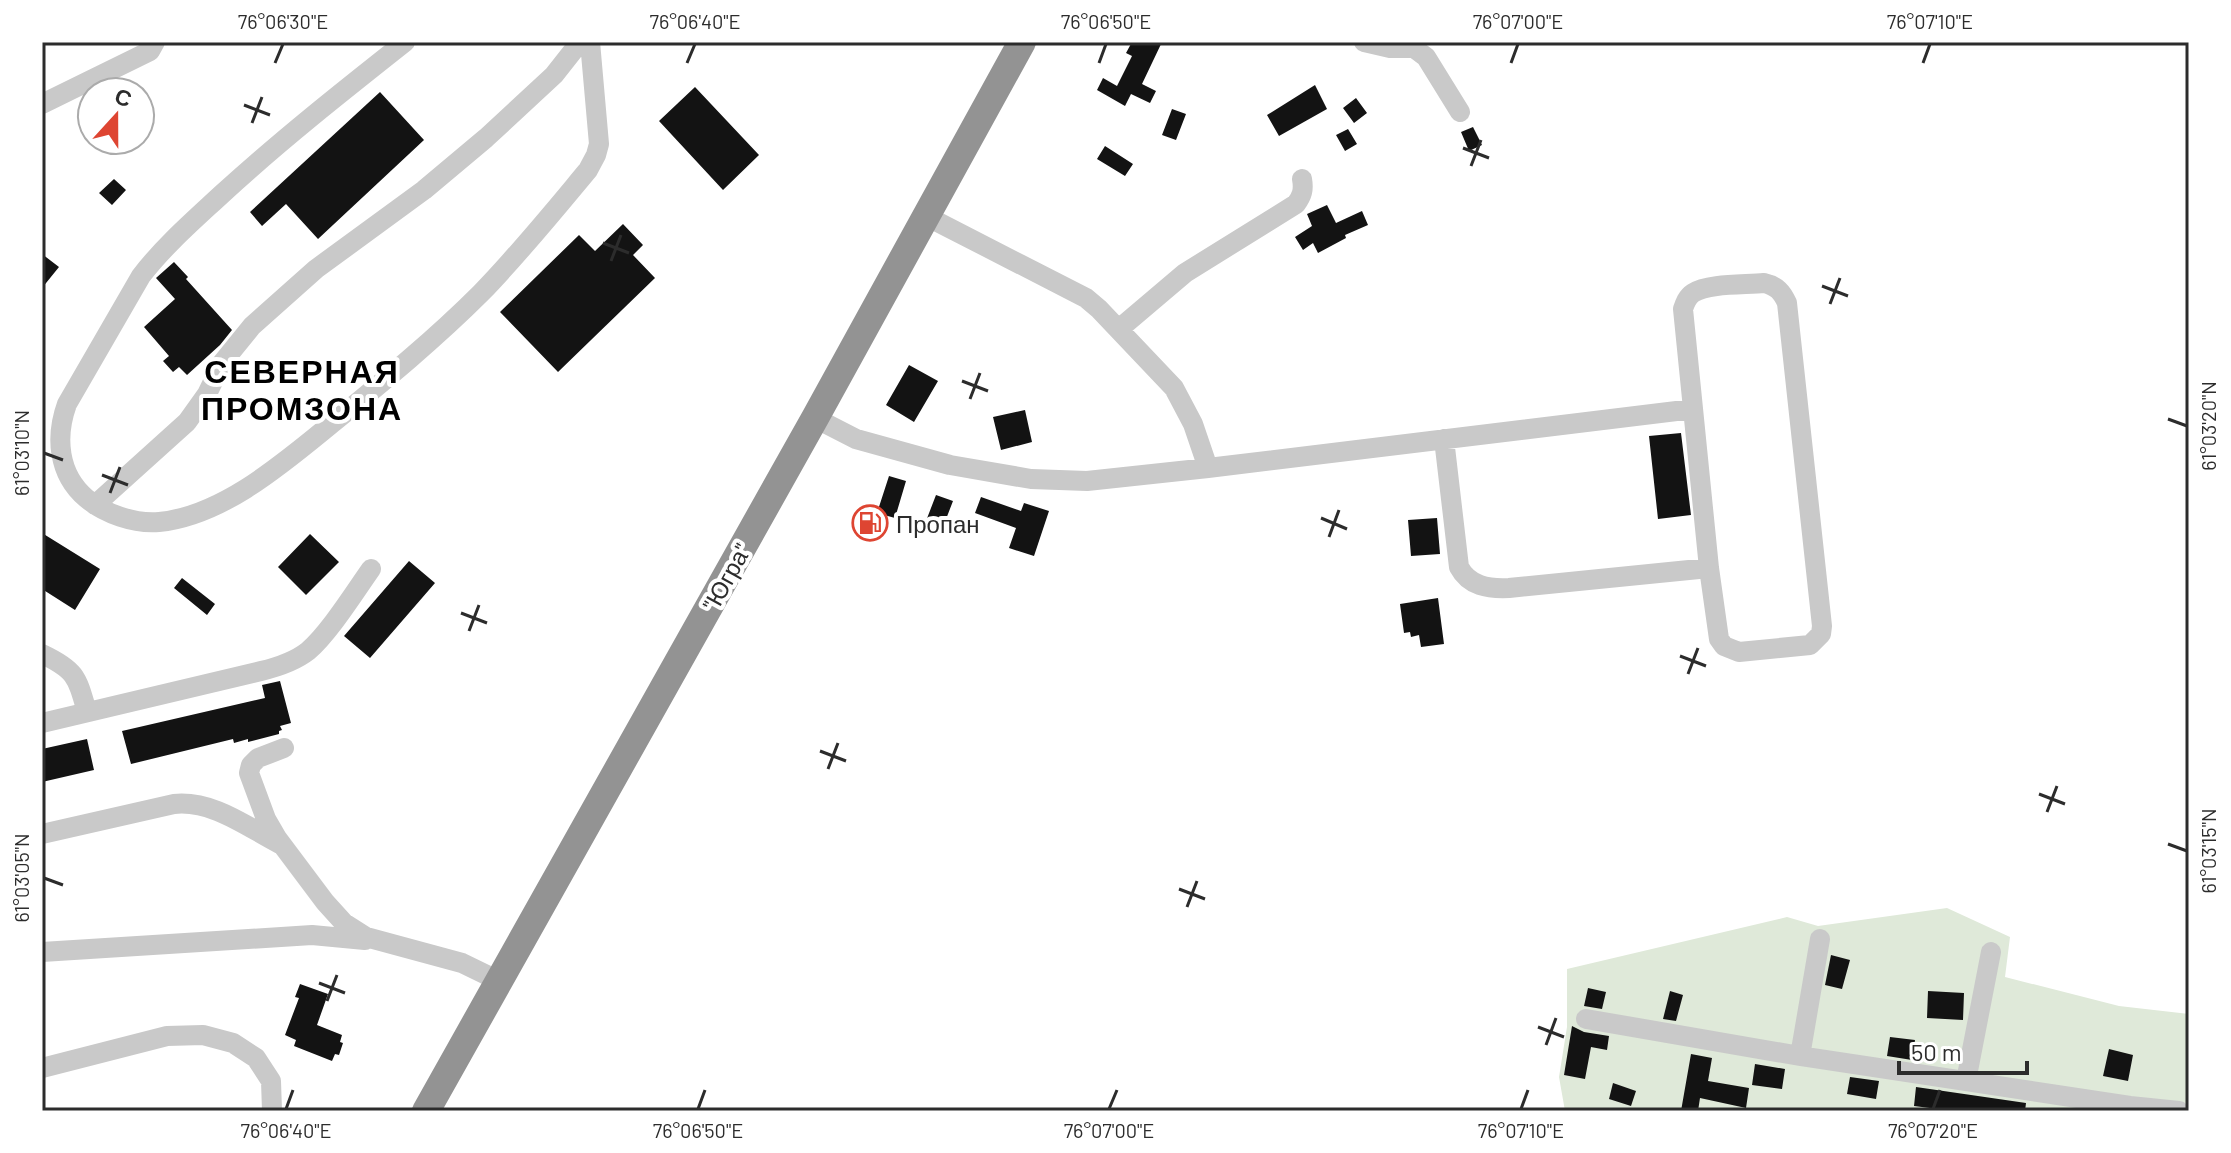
<svg xmlns="http://www.w3.org/2000/svg" width="2231" height="1153" font-family="Barlow,sans-serif">
<style>
.green{fill:#dfe9d9}
.building{fill:#131313}
.lines{fill:none;stroke-linecap:round;stroke-linejoin:round}
.minor{stroke:#c9c9c9;stroke-width:20}
.highway{stroke:#939393;stroke-width:28}
.ticks{fill:none;stroke:#2c2c2c;stroke-width:3}
.labels{text-anchor:middle;dominant-baseline:central;stroke-width:8;stroke-linejoin:round;paint-order:stroke}
.poi-label{font-size:24px;fill:#2c2c2c;stroke:#fff;text-anchor:start}
.street-label{font-size:24px;fill:#2c2c2c;stroke:#fff}
.district-label{font-size:32px;font-weight:bold;letter-spacing:2px;fill:#000;stroke:#fff}
.neatline{fill:none;stroke:#2c2c2c;stroke-width:3}
.ticks-label{font-size:20px;text-anchor:middle;fill:#2c2c2c}
</style>
<rect width="100%" height="100%" fill="#fff"/>
<path class="green" d="M1947,908l63,29 -5,40 114,29 70,8v97h-624l-6,-34 8,-50v-58l220,-52 31,9z"/>
<path class="building" d="M1132,42h30l-20,42 14,7 -6,12 -19,-9 -6,12 -28,-16 6,-12 14,8 15,-30 -6,-3z
M1315,85l12,24 -48,27 -12,-21z
M695,87l64,68 -36,35 -64,-69z
M380,92l44,48 -106,99 -32,-35 -24,22 -12,-14z
M1356,98l11,15 -13,10 -11,-15z
M1172,109l14,5 -10,26 -14,-5z
M1473,127l9,18 -13,6 -8,-19z
M1348,129l9,15 -12,7 -9,-16z
M1105,146l28,18 -8,12 -28,-17z
M114,179l12,11 -14,15 -13,-12z
M1327,205l9,18 26,-12 6,14 -23,10 1,3 -28,15 -5,-10 -10,7 -8,-13 17,-11 -5,-12z
M623,224l20,21 -10,10 22,23 -97,94 -58,-60 79,-77 16,16z
M42,254l17,13 -17,21z
M174,262l14,15 -2,2 46,51 -12,15 -33,30 -8,-8 -6,5 -10,-11 6,-5 -25,-29 31,-28 -19,-21z
M909,365l29,16 -24,41 -28,-17z
M1025,410l7,32 -31,8 -8,-33z
M1681,433l10,82 -33,4 -9,-83z
M889,476l17,5 -11,37 -18,-5z
M936,495l17,6 -10,26 -17,-6z
M981,497l40,14 3,-8 25,8 -15,45 -25,-8 7,-20 -41,-15z
M1437,518l3,36 -29,2 -3,-36z
M42,533l58,36 -25,41 -33,-21z
M310,534l29,28 -33,33 -28,-28z
M409,561l26,22 -65,75 -26,-22z
M182,578l33,26 -8,11 -33,-27z
M1438,598l6,46 -23,3 -2,-12 -8,2 -1,-5 -6,1 -4,-29z
M280,681l11,42 -11,3 2,4 -3,1v3l-31,8v-3l-14,4 -1,-4 -102,25 -9,-33 143,-33 -3,-13z
M87,739l7,31 -52,12v-33z
M1831,955l19,5 -8,29 -17,-4z
M300,984l28,10 -11,31 25,10 -2,7 3,1 -4,12 -4,-1 -3,7 -38,-15 2,-6 -11,-5 14,-37 -4,-1z
M1588,988l18,4 -4,17 -18,-3z
M1670,991l13,4 -7,26 -13,-2z
M1928,991l36,2 -1,27 -36,-2z
M1572,1026l12,6 25,4 -2,14 -16,-3 -6,32 -21,-4z
M1890,1037l25,3 -3,20 -25,-4z
M2109,1049l24,6 -5,26 -25,-5z
M1691,1054l21,4 -4,23 41,7 -3,20 -46,-10 -2,13h-17z
M1755,1064l30,5 -3,20 -30,-4z
M1850,1077l29,4 -3,18 -29,-5z
M1613,1083l23,8 -5,15 -22,-7z
M1916,1087l110,16 -1,8h-72l-39,-5z"/>
<g class="lines">
<path class="minor" d="M405,42c-62,49 -124,98 -183,152 -28,26 -58,52 -81,82l-74,128c-12,33 -9,70 19,94 19,16 48,26 73,24 65,-6 128,-62 176,-101 50,-41 100,-82 146,-128 38,-39 72,-81 107,-123l8,-15 3,-11 -9,-102
M1364,42l26,6h24l12,9 34,55
M42,104l108,-53 5,-9
M926,216l160,82 13,11 75,79 19,36 15,44
M1764,283c13,3 18,9 23,20l35,323 -1,8 -11,11 -71,7 -15,-6 -5,-7 -10,-71 -26,-259c2,-6 4,-12 10,-16 15,-10 53,-8 71,-10z
M1119,329l66,-56 111,-69c6,-8 8,-14 6,-25
M815,418l41,21 94,26 81,14 56,2 121,-13 485,-59
M1444,439l15,128c10,19 29,22 50,21l200,-20
M95,505l92,-83 20,-28 15,-31 30,-37 64,-57 108,-79 62,-52 68,-63 26,-33
M42,654c34,16 35,23 45,58
M42,723l219,-52c17,-4 33,-9 47,-20 21,-18 46,-58 63,-82
M284,748l-26,10 -7,7 -2,8 17,46 11,19 48,64 19,21 22,14 96,26 37,18
M42,834l132,-30c39,-4 73,23 106,40
M42,952l270,-17 53,5
M1586,1019l214,37 330,50 49,5
M1800,1056l20,-117
M42,1068l125,-32 36,-1 30,8 23,15 15,23 1,30
M1966,1081l25,-129"/>
<path class="highway" d="M426,1111l389,-693 207,-376"/>
</g>
<path class="ticks" d="M275,63l8,-19M687,63l8,-19M1099,63l7,-19M1511,63l7,-19M1923,63l7,-19M244,105l26,10M252,123l10,-26M1463,148l26,10M1471,166l10,-26M603,243l26,10M611,261l10,-26M1822,286l26,10M1830,304l10,-26M962,381l26,10M970,399l10,-26M2168,419l19,7M44,453l19,7M102,475l26,10M110,493l10,-26M1321,518l26,11M1329,537l10,-27M461,613l26,10M469,631l10,-26M1680,656l26,10M1688,674l10,-26M820,751l26,10M828,769l10,-26M2039,794l26,10M2047,812l10,-26M2168,844l19,7M44,878l19,7M1179,889l26,10M1187,907l10,-26M319,983l26,10M327,1001l10,-26M1538,1027l26,10M1546,1045l10,-27M286,1109l7,-19M698,1109l7,-19M1109,1109l8,-19M1521,1109l7,-19M1933,1109l7,-19"/>
<defs>
<symbol id="fuel-ring" viewBox="-11 -11 22 22"><circle r="9.5" fill="#fff" stroke="#de4532" stroke-width="1.5"/><path d="M-5.5-6h7V0h2V4h1.3V-2.5L3-4.5l.8-.8L6-3V5H2.5V1h-1V6h-7ZM-4.2-4.7v3.2H.2V-4.7Z" fill="#de4532"/></symbol>
</defs>
<g fill-rule="evenodd">
<use href="#fuel-ring" x="850" y="503" width="40" height="40"/>
</g>
<g class="labels">
<g class="poi-label">
<text x="896" y="523">Пропан</text>
</g>
<g class="street-label">
<text transform="translate(726 577) rotate(-61)">"Югра"</text>
</g>
<g class="district-label">
<text x="302" y="370">СЕВЕРНАЯ<tspan x="302" dy="37">ПРОМЗОНА</tspan></text>
</g>
</g>
<rect width="2231" height="1153" fill="none" stroke="#ffffff" stroke-width="88"/>
<g transform="translate(116 116) rotate(21)"><circle r="38" fill="#ffffff" stroke="#ababab" stroke-width="2"/>
<path d="M0-6L14 30L0 20L-14 30Z" fill="#de4532"/>
<text y="-12" font-size="22" font-weight="bold" text-anchor="middle" fill="#2c2c2c">С</text>
</g>
<path d="M1899 1061v12h128v-12" fill="none" stroke="#2c2c2c" stroke-width="4"/>
<text x="1911" y="1061" font-size="24" fill="#2c2c2c" stroke="#ffffff" stroke-width="6" paint-order="stroke">50 m</text>
<rect x="44" y="44" width="2143" height="1065" class="neatline"/>
<g class="ticks-label">
<text x="283" y="29">76°06'30"E</text>
<text x="695" y="29">76°06'40"E</text>
<text x="1106" y="29">76°06'50"E</text>
<text x="1518" y="29">76°07'00"E</text>
<text x="1930" y="29">76°07'10"E</text>
<text transform="translate(2209 426) rotate(-90)" y="7">61°03'20"N</text>
<text transform="translate(22 453) rotate(-90)" y="7">61°03'10"N</text>
<text transform="translate(2209 851) rotate(-90)" y="7">61°03'15"N</text>
<text transform="translate(22 878) rotate(-90)" y="7">61°03'05"N</text>
<text x="286" y="1138">76°06'40"E</text>
<text x="698" y="1138">76°06'50"E</text>
<text x="1109" y="1138">76°07'00"E</text>
<text x="1521" y="1138">76°07'10"E</text>
<text x="1933" y="1138">76°07'20"E</text>
</g>
</svg>
